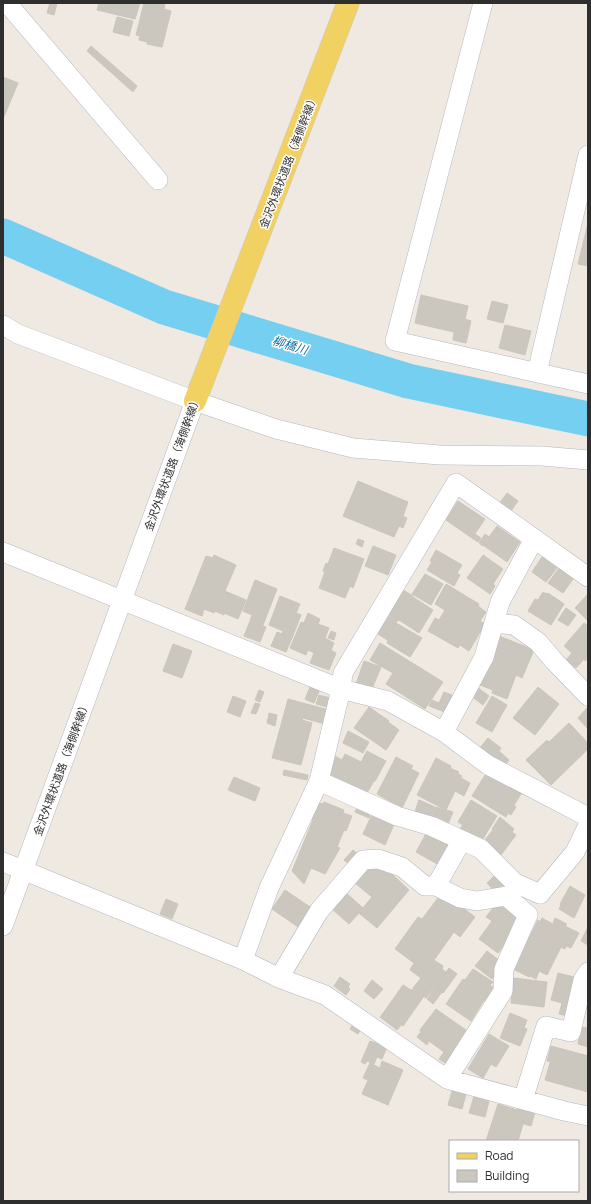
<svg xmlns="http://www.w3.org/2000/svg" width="591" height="1204" font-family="Manrope,'Noto Sans JP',sans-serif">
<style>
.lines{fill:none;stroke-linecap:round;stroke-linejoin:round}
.river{stroke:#75cff0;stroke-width:35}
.building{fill:#cbc7bf;stroke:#cbc5ba}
.minor-casing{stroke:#b4b7c1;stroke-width:20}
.major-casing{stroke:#c9c9c9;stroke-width:23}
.minor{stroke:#fff;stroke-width:19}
.major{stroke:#f2d163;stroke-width:22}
.labels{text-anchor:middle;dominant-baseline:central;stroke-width:3;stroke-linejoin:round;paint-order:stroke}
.street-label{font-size:11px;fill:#2e2e2e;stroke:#fff}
.water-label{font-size:12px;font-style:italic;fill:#0d6fa3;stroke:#fff}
</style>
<rect width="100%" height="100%" fill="#efe9e1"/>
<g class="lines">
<path class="river" d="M3,236l161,71 244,74 180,38"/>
</g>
<path class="building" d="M50,3h7l-3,12 -7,-2z
M99,3h41l-5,16 -38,-9z
M144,3h21l-1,6 7,2 -9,36 -15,-3v-2l-8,-2 1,-4 -4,-1z
M117,17l16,4 -4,15 -16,-4z
M91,46l46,40 -4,6 -46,-41z
M3,77l15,6 -15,36z
M588,223v43l-10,-2z
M421,295l47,11 -3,13 6,2 -5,22 -13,-3 1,-8 -39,-9z
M492,301l16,4 -5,18 -16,-4z
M505,325l26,6 -6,24 -26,-7z
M358,481l50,21 -5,14 4,2 -4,10 -4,-2 -5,11 -51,-21z
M507,493l11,8 -7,10 -12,-7z
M458,501l27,18 -13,19 -26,-18z
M497,526l23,16 -13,20 -24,-17z
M475,534l6,4 -3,4 -6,-4z
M485,534l4,3 -6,9 -4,-3z
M358,539l6,2 -2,6 -6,-3z
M373,546l23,9 -8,20 -23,-9z
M334,548l30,11 -11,29 -3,-2 -5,12 -26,-10 6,-16 -2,-1 3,-8 2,1z
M436,550l26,15 -5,8 3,2 -6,11 -27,-16 5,-8 -2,-1z
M214,555l22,10 -11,26 21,9 -8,19 -14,-6v2l-9,-4 -1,2 -10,-4 -2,7 -17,-7 21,-53 7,2z
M483,555l20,14 -10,15 2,2 -5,8 -23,-16z
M542,557l15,11 -11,14 -14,-10z
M559,568l14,11 -10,14 -15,-10z
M425,574l18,10 -12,21 -19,-11z
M255,580l22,9 -14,36 -13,-5 2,-5 -9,-4z
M446,584l33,20 -1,2 8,6 -6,9 5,3 -16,27 -9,-6 -2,3 -30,-17 7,-13 4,2 6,-10 -10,-6z
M403,590l10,6 -15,25 -9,-6z
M543,592l4,2 1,-1 16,11 -13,21 -23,-14 7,-12 3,1z
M588,594v27l-13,-13z
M280,596l20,8 -4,9 5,2 -9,23 -10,-4 1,-3 -14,-6z
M413,597l20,13 -14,23 -20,-13z
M566,608l10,7 -8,11 -10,-6z
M308,613l12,6 -2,5 11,4 -4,10 9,5 -3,7 5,3 -7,17 -19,-7 4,-10 -6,-3 -2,5 -16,-7 11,-26 3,1z
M389,616l8,5 -11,18 -8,-5z
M250,621l16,6 -6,15 -16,-6z
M396,623l26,15 -12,19 -23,-14 1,-2 -2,-2z
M584,623l4,3v32l-3,3 -1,-2 -8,9 -10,-8 6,-7 -8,-7z
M331,631l5,2 -2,7 -6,-2z
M277,632l15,6 -6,14 -15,-6z
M499,636l35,14 -12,28 -6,-3 -9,24 -15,-6 1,-3 -13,-5z
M380,643l63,39 -18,27 -39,-25 7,-11 -23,-13z
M173,644l19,7 -10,27 -19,-7z
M364,661l17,6 -9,22 -16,-5z
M311,685l9,4 -6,14 -9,-4z
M477,687l12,9 -6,9 -12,-9z
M538,687l21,17 -24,31 -22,-17z
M259,690l5,2 -4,10 -5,-2z
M444,692l13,5 -7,17 -21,-8 3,-6 7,3z
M319,695l15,4 -3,9 -15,-4z
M233,696l13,5 -6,16 -13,-5z
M492,696l15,9 -15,27 -16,-9z
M288,699l41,11 -4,14 -22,-6 -1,2 10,3 -11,42 -29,-7z
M255,703l5,1 -4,10 -5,-1z
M369,707l20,14 -1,1 11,8 -13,20 -32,-22z
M588,707v22l-10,-11z
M269,713l8,2 -2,11 -8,-3z
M569,723l19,20v6l-37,36 -25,-25 21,-20 2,2z
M348,731l21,11 -6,11 -20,-10z
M488,738l13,10 -2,3 10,9 -6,8 -24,-19z
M367,751l19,10 -11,20h-1l-7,12 -7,-3 -33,-17 8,-17 7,4 3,-6 16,8z
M396,757l17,9 -2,3 8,4 -17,35 -25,-14z
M436,758l15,8 -1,2 9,4 -1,2 4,2 -1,2 9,5 -6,13 -9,-5 -9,19 -29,-15z
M284,770l24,5 -1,5 -24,-5z
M487,772l36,19 -9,14 2,2 -5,8 -3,-2 -2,4 -34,-21z
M234,777l26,11 -5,13 -27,-11z
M419,800l16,7 -5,13 -16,-6z
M471,800l26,16 -16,26 -21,-13 3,-4 -5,-3z
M324,802l20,8 -1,3 9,3 -6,15 -2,-1 -7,17 3,1 -15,26 -14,-6 -7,16 -12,-13 21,-51 -2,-1 8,-16 4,1z
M358,806l13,6 -2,6 -14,-6z
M436,807l17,5 -5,12 -16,-6z
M373,812l22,10 -10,23 -22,-11z
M500,817l14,12 -2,3 4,3 -15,20 -17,-14 9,-11 -1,-1z
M428,830l24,12 -13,23 -23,-13z
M353,850l8,6 -9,11 -8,-7z
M378,861l31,29 -32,38 -18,-15 -10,11 -18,-16 14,-16 18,16 9,-11 -17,-14 15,-18z
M498,872l10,9 -12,12 -9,-10z
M570,886l15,9 -11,23 -15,-9 2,-4 -1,-1z
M285,890l28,19 -12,20 -29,-20z
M446,895l29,22 -15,20 -6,-5 -20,28 9,6 -1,3 4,3 -20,26 -13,-10 8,-10 -11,-8 4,-7 -19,-14 23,-32 4,2 16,-21 4,2z
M166,899l12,5 -6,15 -12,-5z
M503,901l22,17 -27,35 -19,-14 13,-18 -6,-4 11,-14z
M542,918l11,6 2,-6 12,6 -2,2 14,7 -8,15 -5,-2 -1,3 -4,-2 -14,28 -8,-4 -3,8 -6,-3 -1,1 -16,-8 25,-49 2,2z
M588,927v18l-7,-4z
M487,951l17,13 -12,15 -17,-13z
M449,968l8,6 -14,19 -1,-1 -9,12 -6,-5z
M473,969l20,13 -3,3 5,4 -8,13 -3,-2 -13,21 -25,-17 17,-25 2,1z
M558,973l20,5 -10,38 -9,-2 3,-11 -11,-3z
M340,977l10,7 -2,3 2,2 -4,6 -12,-9z
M514,978l33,4 -3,25 -33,-4z
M372,980l11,9 -9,10 -10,-8z
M403,985l8,5 1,-1 12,7 -21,30 -19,-14z
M436,1009l37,26 -23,31 -11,-7 5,-7 -15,-11 -2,4 -10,-8 4,-5 -1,-2z
M384,1012l17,13 -4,5 -17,-13z
M510,1013l17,7 -3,8 3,1 -7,17 -20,-8z
M353,1024l8,4 -3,6 -8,-5z
M581,1027l7,1v19l-10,-3z
M489,1034l20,12 -13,21 -5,-3 -8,14 -15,-9z
M370,1041l17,6 -5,12 -5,-2 -3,7 -7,-3 -2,3 -4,-2z
M551,1046l37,10v17l-41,-12z
M382,1061l21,9 -15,35 -26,-11 6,-14 -5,-2 7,-15 10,5z
M550,1063l38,10v19l-43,-12z
M452,1091l14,3 -4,15 -14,-4z
M474,1096l15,5 -4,16 -16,-4z
M498,1104l19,6 -3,11 9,3 -5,17h-32z
M518,1107l17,5 -4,14 -17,-5z"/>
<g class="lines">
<defs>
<path id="minor" d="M7,3l151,177
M483,3l-88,338 193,43
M3,325l15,9 177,67 81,28 77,19 87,7 102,1 46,4
M537,373l51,-218
M3,552l338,137 47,12 56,31 44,33 100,52
M588,577l-132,-94 -113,190 -2,16 -22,92 -50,107 -26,72 36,18 46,17 122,84 117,32 24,5
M494,623l20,2 24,17 17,20 33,34
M444,732l40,-75 16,-55 34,-63
M319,781l78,35 34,10 50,23 34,34 25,11 35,-42 13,-27
M3,862l240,98
M436,886l26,-46
M3,926l192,-525
M279,978l40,-67 44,-51 15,-1 24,8 23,19h11l24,12 17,3 29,-5 22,19 -24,54 -1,22 -56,88
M523,1100l23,-74 25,6 12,-52 5,-8"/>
<path id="major" d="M195,401l153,-398"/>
</defs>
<use href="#minor" class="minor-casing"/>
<use href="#major" class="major-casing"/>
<use href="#minor" class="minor"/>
<use href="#major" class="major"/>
</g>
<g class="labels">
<g class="street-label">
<text transform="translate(288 161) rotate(-69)">金沢外環状道路（海側幹線）</text>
<text transform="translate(172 463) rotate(-70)">金沢外環状道路（海側幹線）</text>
<text transform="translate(61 768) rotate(-70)">金沢外環状道路（海側幹線）</text>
</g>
<g class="water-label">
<text transform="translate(290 345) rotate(17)">柳橋川</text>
</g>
</g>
<rect width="591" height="1204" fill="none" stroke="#2e2e2e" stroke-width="8"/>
<rect x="449" y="1140" width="130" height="52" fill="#ffffff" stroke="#ababab"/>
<rect x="457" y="1153" width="20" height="6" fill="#f2d163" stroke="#ababab"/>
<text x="485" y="1160" font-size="12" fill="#2e2e2e">Road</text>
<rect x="457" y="1170" width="20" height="12" fill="#cbc7bf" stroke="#ababab"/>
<text x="485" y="1180" font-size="12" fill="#2e2e2e">Building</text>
</svg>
